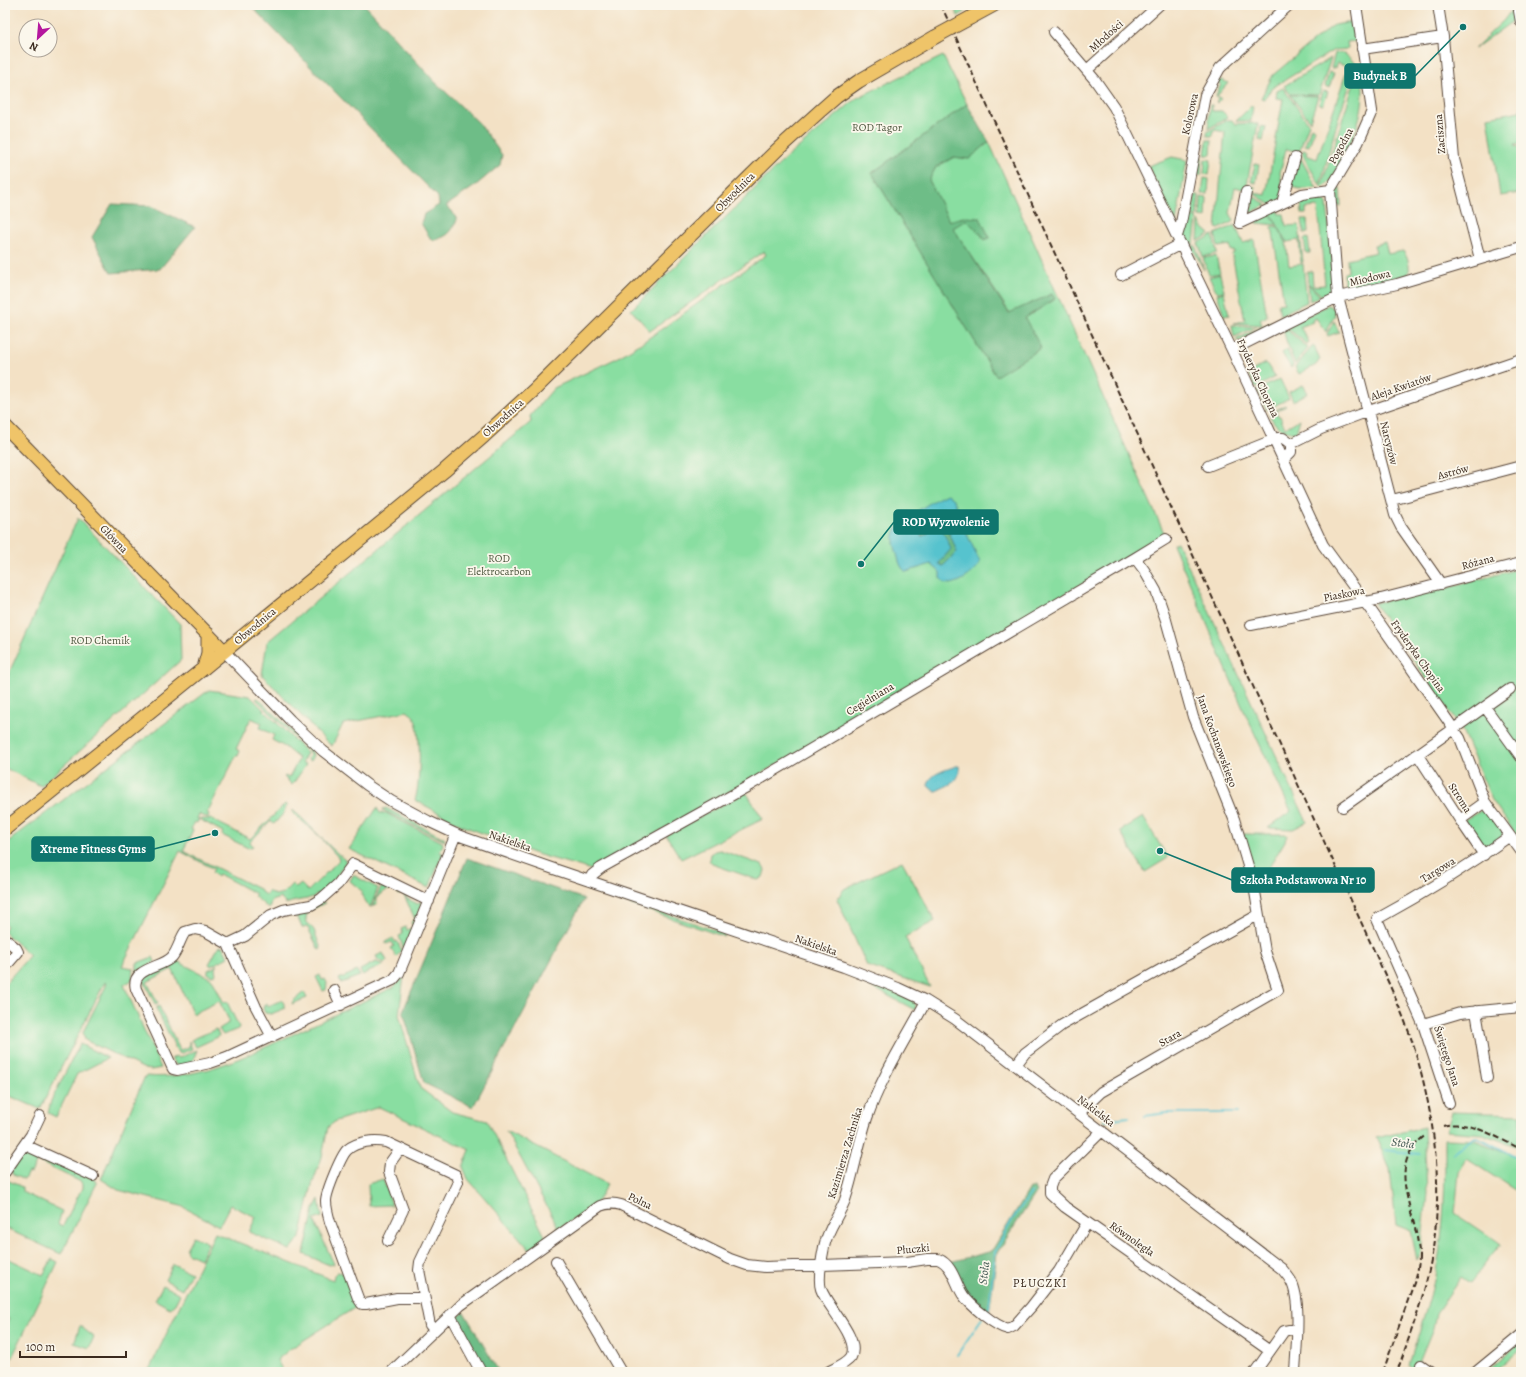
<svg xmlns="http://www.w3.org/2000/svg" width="1526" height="1377" font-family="Alegreya,serif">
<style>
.green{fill:#89dea1;stroke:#628460}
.forest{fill:#6ebd87;stroke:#547452}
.water{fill:#56c3ce;stroke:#487676;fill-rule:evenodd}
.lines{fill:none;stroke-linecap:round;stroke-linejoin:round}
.stream{stroke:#56c3ce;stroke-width:2}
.minor-casing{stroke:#574537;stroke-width:12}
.major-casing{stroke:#574537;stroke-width:15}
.minor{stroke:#fff;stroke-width:10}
.major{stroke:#efc469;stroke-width:13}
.rail{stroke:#3b2a1e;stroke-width:2;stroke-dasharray:6 3;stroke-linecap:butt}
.major-bridge-casing{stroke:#574537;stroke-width:15;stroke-linecap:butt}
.major-bridge{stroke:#efc469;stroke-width:13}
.labels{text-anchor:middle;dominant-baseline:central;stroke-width:3.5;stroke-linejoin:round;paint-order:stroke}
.street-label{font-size:11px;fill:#3b2a1e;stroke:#fbf7ec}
.park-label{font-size:11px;fill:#4e573f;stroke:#fbf7ec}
.water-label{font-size:12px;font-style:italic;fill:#435853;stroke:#fbf7ec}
.neighbourhood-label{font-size:12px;letter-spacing:1px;fill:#3b2a1e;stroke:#fbf7ec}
.leader{fill:none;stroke:#0f766e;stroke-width:1.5}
.callout-dot{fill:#0f766e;stroke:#fbf7ec;stroke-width:1.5}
.callout{fill:#0f766e;stroke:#0f766e;stroke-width:1.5}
.callout-label{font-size:12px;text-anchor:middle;font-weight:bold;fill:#fff}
</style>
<rect width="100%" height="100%" fill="#fbf7ec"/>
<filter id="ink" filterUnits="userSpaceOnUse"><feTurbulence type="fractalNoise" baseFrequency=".025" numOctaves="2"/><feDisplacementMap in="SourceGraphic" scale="8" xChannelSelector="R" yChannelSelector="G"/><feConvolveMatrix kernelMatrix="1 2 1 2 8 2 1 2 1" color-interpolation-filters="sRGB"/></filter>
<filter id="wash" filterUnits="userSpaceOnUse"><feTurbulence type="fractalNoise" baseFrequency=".012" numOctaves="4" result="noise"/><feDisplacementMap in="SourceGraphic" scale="16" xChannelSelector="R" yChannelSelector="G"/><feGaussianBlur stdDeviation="0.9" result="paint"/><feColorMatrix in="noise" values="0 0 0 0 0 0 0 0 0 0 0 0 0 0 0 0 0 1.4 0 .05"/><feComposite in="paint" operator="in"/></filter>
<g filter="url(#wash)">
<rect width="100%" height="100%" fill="#f3e1c5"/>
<path class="green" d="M953,5h12v7l-7,4z
M1515,5h4l-2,13 -43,31 30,-29z
M1353,22l4,19 -10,1 1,7 -14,1 -62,38 -8,11 -3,-1 12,-23 49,-41 12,-9z
M1335,53h9l13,12 -18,51 -19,69 -18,-31 1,-4 4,1 -1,4 11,4 31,-92 -11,-4 -2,5h-4z
M943,56l24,48 -95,69 124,203 29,-58 29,-18 -2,-6 -42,19 -57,-85 13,-9 15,15 3,6 6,-3 -26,-20 -15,4 -20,-41 7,-13 18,-10 15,2 20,-17 176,393 -370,219 -203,116 -59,-17 -72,-28 -46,-25c5,-14 7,-71 -1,-83 -2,-3 -5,-4 -7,-6l-64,13 -11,22 -6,-5 -64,-66 5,-33 264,-220 -1,-6 24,-28 63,-30 29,-18 120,-85 -2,-4 -114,80 -19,-21 156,-153 70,-59z
M1331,58l-12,37 -29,-1 -6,-8z
M1360,64c10,48 -7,74 -28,115l-5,6 -5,3 -1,-1z
M1329,72l5,1 -5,15 -4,-2z
M1219,80h3l6,3 -11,13 4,3 -4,4 -1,-1 2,-2 -2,-5 5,-11 -4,-2z
M1283,88l26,36 -10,28 -13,-3 -6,24 3,16 -2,12 -10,4 -21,-14v-5l5,1 -1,6 12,2 17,-96 -7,-1 1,-7z
M1323,91l5,1 -5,13 -4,-1z
M1290,95l28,1 -8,25z
M1210,105h2v6h10l6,6 -20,12z
M1251,106h2l-2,15h-15z
M1520,108h1v36l-6,1 1,2 5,-1v47l-21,3 -12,-79 32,-6z
M1227,120h5l3,4 15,-1 8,1 -12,66 -11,-3 -5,26 4,8 -15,8 -3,-1 9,-96 -11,-2 -1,6h-6v-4z
M1261,126l5,1 -3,14 -4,-1z
M1311,127l4,2 -6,17 -4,-1z
M1207,140h5l-1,15h-6z
M1196,156l6,1 -1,18h-3l-4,-4z
M1172,157l15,3 -11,63 -28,-57z
M1300,157l17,31c-8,0 -21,4 -26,-4z
M1205,159l6,1 -2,15 -5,-1z
M1255,164l4,1 -3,18 -5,-1z
M1204,178l5,1 -1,15h-6z
M1337,188l3,1 1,17h-7v-11z
M1250,194l17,11 -22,10 2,-8 5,1 2,-4 -6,-1z
M1195,195h4l-2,21h-5z
M1316,196l5,1 6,6 8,86 -14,6 -13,-12 -1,-11 5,-1 1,15 12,-1 -7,-78 -12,1v6h-4l-1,-12 6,-5z
M1201,197l6,1 -1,20 -6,-1z
M1279,209v5h5l2,12 13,-1 4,37 -2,1 -2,-23 -12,2 -18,-32z
M1269,211l8,14 -21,-2 1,-5z
M1191,217l6,1 -3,25 -7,4 -5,-13 3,-15z
M1302,219h5l1,14h-4z
M1199,221l4,7 7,6 -12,7z
M1235,225l8,18 11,-3 13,76 -7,4 2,4 -2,1 -27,-2 12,-2 -13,-67 2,-1v-2h-3l-1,-6 -12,2 -3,-13z
M1272,226l6,1 8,15 3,24 14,-2 4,38 -27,13 -2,-11 6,-1z
M1213,235l4,18 -14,4 -5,-14z
M1308,238l2,15h-4l-2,-14z
M1385,242l3,12 15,-3c5,6 8,17 5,24l-54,15 -7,-1 -3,-6v-10l4,-1 -1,-13 29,-7 -2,-7z
M1195,245l9,25 -10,-19 -5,2 -1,-4z
M1216,256l4,17 -11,2 -6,-17z
M1220,274l4,17 -7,1 -8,-15z
M1308,284l12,12 -10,5z
M1224,292l5,23 -5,1 -7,-22z
M1328,305l9,6 -3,1 1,3 -9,17 -10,-14 -4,2 1,2 -13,5 9,15 -2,2 -21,-17z
M1334,321l5,11 -11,4 -1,-2z
M1272,322l3,2 -36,17 -4,-1z
M1232,325l24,2 -22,10z
M1285,328l23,20 -13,16 -9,-24 -3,-11z
M1314,346l6,13 -4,6 -17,9 -4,-7 16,-19z
M1287,349l6,16 -2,3 -9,-15z
M1266,363l9,14 -19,11 -8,-15z
M1280,379l9,19 -22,12 -10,-20z
M1303,385l5,8 -15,8 -4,-9z
M1285,405l1,1 -10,5 2,5h2l5,12 15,-9 -4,14c-15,-2 -21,-6 -27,-19z
M78,518l102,106 1,36 -140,126 -36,-18v-86z
M1177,542l130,280 -14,7 -25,-1 23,-17 -47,-100 -71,-167z
M1521,568v274l-29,-42 -30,-70 -88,-127 66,-13z
M209,690l41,6 57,57 -5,9 4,3 -14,20 -8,-8 1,-1 4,2 10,-19 -14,-12 -13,-7 2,-5 -14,-7 2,-5 -11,-5 -15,31 4,2 -2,5h-2l-29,57 2,1 -1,3 -6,-1 -3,-2 -2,5h14l39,20 35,-35 2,1 -4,9 -9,10 -4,-3 -20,21 3,4 -5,2 -26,-13 1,-3 -24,-13 -2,4 -2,-1 -4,7 2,1 -10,21 78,39v2l5,3 2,-4 7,4 8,-2 9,-9 4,4 5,-4 7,7 31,-31 -2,-4 -19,-21 -25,-22v-3c18,16 34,35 53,51 -9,16 -20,33 -39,38 -6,1 -14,2 -21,5l-6,-6 -9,3 -2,8 -15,-13 2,-2 -37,-20 -2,3 -5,-5 2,-3 -34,-18 -58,115 11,2 -1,12 -8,5 37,83 -10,2 -6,-1 -60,-29 -2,-8 24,-48 -2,-2 -65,127 -33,-14h-2v-111l25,-29 -25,-22v-4l2,-3 -2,-2v-80z
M258,698l53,51 2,6 -2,6 -3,-2 2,-4 -2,-5 -52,-51z
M746,792l17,27 -82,40 -15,-24z
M377,808l3,5h6l56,29 1,2 -3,8 3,1 -14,35 -80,-39z
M386,808l58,30 1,3 -62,-31v-1z
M1486,808l18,26c-5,4 -10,10 -15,12 -9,4 -20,-19 -25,-26z
M1143,817l25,41 -23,14 -25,-41z
M1243,834h42l2,1 -2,6 -23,38 -6,2z
M720,850l42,15 3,5 -2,7 -5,3 -46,-16 -3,-4 1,-6 5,-3z
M902,861l33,60 -30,16 25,50 -63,-21 -30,-67 7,-10z
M353,875l25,13 -8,20 -9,-14 2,-2 -13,-11z
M387,883l4,6c-8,3 -16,6 -14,15l-5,3 9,-20 3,1z
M576,883l147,50 2,4 -134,-46z
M398,890l10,4 -2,4 12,6 2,-3 2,4 -9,22 -2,-5 4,-3 -12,-26 -5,2z
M324,902l1,1 -17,8 -2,6v4l8,9 7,19 -2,1 -12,-24 -5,2 -4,-10 -8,-5z
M406,927l1,3 4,-2 1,2 -8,20 -5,-14 4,-2 -2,-5z
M393,938l2,4 2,-1 5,10 -6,6 -5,-9 3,-2 -2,-4 -6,2 -1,-2z
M219,946l4,1 5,10 -17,9 -2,-2z
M383,953l4,8 -3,2 -6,-3 -2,-4z
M153,957l2,5 -18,10v-9z
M175,961h2l35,18 12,24 3,-1 12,25 -1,2 -15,6 -4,-6 11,-7 -11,-21 -26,13 -21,-45 -25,13 11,21 -3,1 -12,-25 1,-3z
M376,962l8,3 -22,10 -2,-5z
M218,965l-3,4 1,5 -4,2 -4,-2v-4z
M357,971l3,5 -19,7 -2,-4z
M320,975l2,5 3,-1 2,4 -1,7 -3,1 -7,-14z
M404,976l-5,39 21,73 32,24 35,9 59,117 -16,12 -62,-71 -5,-12 7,-17 -91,-43 -43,14 -8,6 -6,30 -10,28 -12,53 -10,12 -41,-18 7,-15 -26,-12 -11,21 -38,-20 -63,-16 -17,-11 44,-103c55,5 105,-22 153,-44 32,-15 64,-30 96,-45z
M867,983c8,3 42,13 46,18 3,3 3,5 2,9l-49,-26z
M304,992l3,6 -15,6 1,-3z
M282,1000l4,8 -15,6 -6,-1 -2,-4 1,-4 3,-2 1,3z
M159,1006l21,44 9,-3v-6l3,8 -13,5 -1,-1 -22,-45z
M216,1029l3,6 -1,2 -22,10 -5,-7z
M80,1044l28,14 -31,16 -21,43 -8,-4 3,-12z
M197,1050l-5,13 -14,4 -7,-8 5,-3 3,2z
M1452,1112l69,2v34l-37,-14 -38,-3z
M1424,1127l3,66 -6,59 -4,8 -6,-29 -15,-6 -6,-56 -14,-31z
M506,1131l101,53 -12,21 -38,25v-5z
M1445,1139l29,1 47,18v36l-54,-35 -8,13 -4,41 46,31 -31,39 -9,-6 -25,36 -3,15 -17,41 -7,-4c9,-31 21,-63 27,-94 9,-44 9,-88 9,-132z
M26,1150l67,28 4,5 -36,71 -56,-26v-46l4,-1 13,6v5l40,19 -4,13 5,2 19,-38v-5l-3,-2 -42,-20 -6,12 -3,-1 -4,8 -11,-5 -2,-4z
M383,1179l9,26 -23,1 -1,-22z
M319,1199l3,18 -8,3 20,44 -5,1 -25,-11 10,-45z
M215,1233l118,47 1,-5 3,-3 7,1 12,34 -66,42 -13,11 6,11 -1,1h-134z
M193,1236l15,7 -8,16 -13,-6 -1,-4z
M5,1257l38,18 9,-16 6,3 -52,108h-1v-43l4,-8 -4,-2z
M173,1264l18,9 -9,16 -17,-9z
M163,1285l17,9 -5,10 -5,4 -15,-8z
M80,1326l14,11 -5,11 -15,-5z
M1521,1341v7l-28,24h-8z"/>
<path class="forest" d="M250,5h115l69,76 45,42 23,32 -2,10 -25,21 -29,20 6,5 5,9c-6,14 -11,18 -26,20l-10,-17 3,-9 15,-9 -1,-8z
M967,104l22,38 -20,17 -15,-2 -18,10 -7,13 20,41 15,-4 16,1 10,20 -6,2 -3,-6 -15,-14 -13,8 56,85 43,-19 3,5 -30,19 16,30 -45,28 -124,-203z
M112,204l39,2 44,21 -35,42 -49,4 -19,-36z
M937,516l6,1 14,35 -14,14 -3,-1 -1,-2 7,-10 -17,-24 -1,4 -5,4 -2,-1 1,-5z
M467,858l117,41 -111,208 -49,-24 -21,-72z
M1030,1188h4l2,5 -39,60 -8,60 -22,-17 -17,-34 39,-10 4,-3z
M464,1312l35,60h-12l-31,-54z"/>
<path class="water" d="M947,494l7,6 12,32 14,30c-2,9 -25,26 -35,21 -1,-1 -4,-4 -5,-5v-6l-9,-8 -25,8c-6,-5 -7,-10 -9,-18 -2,-7 -5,-15 -2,-22 5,-12 40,-33 52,-38zM937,516l6,1 14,35 -14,14 -3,-1 -1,-2 12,-14 -12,-27h-4l-6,7 -1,4 -5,3h-2l1,-5z
M956,766h3c3,18 -14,19 -24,26l-7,-6c1,-13 18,-16 28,-20z"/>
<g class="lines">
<path class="stream" d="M1145,1116l21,-3h71
M1103,1120l26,-3
M1385,1150l35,4
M1453,1153l20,-15 4,-1 38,19h3l3,-4
M986,1313l3,-5 6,-56 17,-32 19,-27
M957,1355l25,-37"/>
</g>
</g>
<g filter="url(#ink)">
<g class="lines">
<defs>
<path id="minor" d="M1356,5l16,106 -14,32 -28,47 8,107 57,218 6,12 40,57
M1438,5l5,32 11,122 26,100
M1521,6l-2,5 2,11
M1054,32l41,48 19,27 118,243 91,195 49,67 88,126 25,64 36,49
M1362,49l81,-12
M1087,70l72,-65
M1282,203l13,-45
M1240,223l62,-29 28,-4
M1240,223l6,-31
M1177,236l4,-13 24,-128 15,-27 69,-63
M1121,275l60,-31
M1232,350l106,-53 59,-13 124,-37
M1291,444l30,-15 48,-18 152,-52
M1208,466l70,-28h5l8,6v8l-8,8
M1392,500l129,-34
M1251,625l130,-26 140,-36
M224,651l66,69 33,31 44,34 24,16 37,20 32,15 94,33 290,98 54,21 28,13 29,18 327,250c3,4 7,8 9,12 11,20 5,69 4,91
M1485,707l36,50
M1417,754l43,66 24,35
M1343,807l167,-118
M1460,820l25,-18
M589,881l3,-6 9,-7 144,-80 390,-230 31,-19
M5,939l11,9 2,4 -13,15
M228,944l17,-8 26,-21 12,-5 28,-5 10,-6 17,-15 15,-20 76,37
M334,990l7,15
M1476,1011l11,67
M1423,1024l37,-11 61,-6
M272,1037l-16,-30 -28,-63 -23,-13 -10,-2 -10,3c-5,7 -7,18 -13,25 -10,11 -42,11 -36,32l37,80 4,1 33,-7 17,-6 166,-77 6,-7 5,-12 52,-127
M1016,1065l9,-12 37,-28 196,-110
M1449,1103l-26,-79 -46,-105c46,-25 90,-52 133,-83
M1079,1113l22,-21 177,-102 -13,-39 -11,-65 -20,-67 -41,-102 -27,-97 -10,-29 -12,-21 -9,-12
M1102,1131l-49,48 -3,8v6l15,14 205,144
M25,1145l68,31
M5,1172l26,-37 9,-19
M388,1241l15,-31 -14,-38 1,-9 10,-14
M556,1261l65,111
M424,1298h-27l-31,6h-4l-4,-6 -28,-76c-2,-7 -4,-14 -4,-21 0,-9 15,-45 21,-51 10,-9 27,-10 39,-8l70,33 2,7 -38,80 -1,8 11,55 4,5
M450,1315l31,57
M1421,1365l10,7
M391,1372l70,-67 139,-99c7,-3 14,-3 21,-1l109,54 17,6 18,2 142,-5 20,-3h11c15,6 17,24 25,36 7,10 33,32 45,34l6,-3 17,-19 28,-36 28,-48
M828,1372c7,-4 18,-8 23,-15 10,-18 -24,-50 -30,-68 -3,-9 1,-32 3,-42 3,-17 15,-31 21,-47 9,-27 13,-55 22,-82 14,-41 39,-79 59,-117
M1255,1372l29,-41 13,-3
M1476,1372l45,-37"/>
<path id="major" d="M970,18l24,-13
M5,426l219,225
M204,668l4,-15v-19
M5,829l199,-161 240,-197 40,-35 49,-45 244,-241 43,-39 16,-14 23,-16 76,-44"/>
</defs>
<use href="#minor" class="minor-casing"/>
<use href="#major" class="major-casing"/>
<use href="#minor" class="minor"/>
<use href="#major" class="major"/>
<path class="rail" d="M941,5l431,941c14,32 30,64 41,98 22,71 32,147 17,221 -7,36 -21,72 -33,107
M1443,1126c27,-7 54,12 78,23
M1383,1372l32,-92c4,-12 5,-24 3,-36 -5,-39 -32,-80 8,-109"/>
<defs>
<path id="major-bridge" d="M935,37l35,-19"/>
</defs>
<use href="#major-bridge" class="major-bridge-casing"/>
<use href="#major-bridge" class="major-bridge"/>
</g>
</g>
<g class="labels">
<g class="street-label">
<text transform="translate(1106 36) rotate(-42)">Młodości</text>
<text transform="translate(1190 114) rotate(-77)">Kolorowa</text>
<text transform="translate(1440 134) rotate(-95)">Zaciszna</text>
<text transform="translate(1341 146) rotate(-61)">Pogodna</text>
<text transform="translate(735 192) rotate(-45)">Obwodnica</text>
<text transform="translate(1370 278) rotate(-13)">Miodowa</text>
<text transform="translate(1258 378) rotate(65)">Fryderyka Chopina</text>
<text transform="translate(1401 387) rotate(-19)">Aleja Kwiatów</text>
<text transform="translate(503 418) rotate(-42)">Obwodnica</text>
<text transform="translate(1389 443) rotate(76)">Narcyzów</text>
<text transform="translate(1453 472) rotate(-15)">Astrów</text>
<text transform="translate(114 539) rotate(46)">Główna</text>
<text transform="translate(1478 562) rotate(-15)">Różana</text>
<text transform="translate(1344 594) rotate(-11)">Piaskowa</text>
<text transform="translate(255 626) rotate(-40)">Obwodnica</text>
<text transform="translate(1418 656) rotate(55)">Fryderyka Chopina</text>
<text transform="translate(870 699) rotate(-31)">Cegielniana</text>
<text transform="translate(1217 741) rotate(70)">Jana Kochanowskiego</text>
<text transform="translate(1460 798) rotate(57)">Stroma</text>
<text transform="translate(510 841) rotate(19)">Nakielska</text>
<text transform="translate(1438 870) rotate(-32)">Targowa</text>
<text transform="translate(816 945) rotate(19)">Nakielska</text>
<text transform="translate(1170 1038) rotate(-30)">Stara</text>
<text transform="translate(1447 1056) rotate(72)">Świętego Jana</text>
<text transform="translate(1096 1111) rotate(37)">Nakielska</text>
<text transform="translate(845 1153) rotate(-73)">Kazimierza Zachnika</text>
<text transform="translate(640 1201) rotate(26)">Polna</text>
<text transform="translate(1132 1239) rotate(35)">Równoległa</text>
<text transform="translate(913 1249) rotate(-5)">Płuczki</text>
</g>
<g class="park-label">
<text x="877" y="127">ROD Tagor</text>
<text x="499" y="558">ROD<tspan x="499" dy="13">Elektrocarbon</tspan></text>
<text x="100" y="640">ROD Chemik</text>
</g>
<g class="water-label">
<text transform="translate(1403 1143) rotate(7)">Stoła</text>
<text transform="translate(984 1273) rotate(-83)">Stoła</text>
</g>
<g class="neighbourhood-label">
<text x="1040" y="1283">PŁUCZKI</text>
</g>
</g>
<path class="leader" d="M1463 27L1415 76M861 564L894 522M215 833L154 849M1160 851L1232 880"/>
<g class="callout-dot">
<circle cx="1463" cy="27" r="4"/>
<circle cx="861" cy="564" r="4"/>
<circle cx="215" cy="833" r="4"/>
<circle cx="1160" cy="851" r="4"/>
</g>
<g class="callout">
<rect x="1345" y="64" width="70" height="24" rx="4"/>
<rect x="894" y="510" width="104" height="24" rx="4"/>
<rect x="32" y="837" width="122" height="24" rx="4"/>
<rect x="1232" y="868" width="142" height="24" rx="4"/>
</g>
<g class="callout-label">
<text x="1380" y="80">Budynek B</text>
<text x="946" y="526">ROD Wyzwolenie</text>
<text x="93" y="853">Xtreme Fitness Gyms</text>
<text x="1303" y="884">Szkoła Podstawowa Nr 10</text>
</g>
<rect width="1526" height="1377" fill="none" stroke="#fbf7ec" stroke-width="20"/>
<g transform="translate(38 38) rotate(206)"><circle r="19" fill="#fbf7ec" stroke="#aea59a"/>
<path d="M0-3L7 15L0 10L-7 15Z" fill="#b5179e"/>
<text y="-6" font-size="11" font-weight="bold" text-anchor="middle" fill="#3b2a1e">N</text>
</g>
<path d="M20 1351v6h106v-6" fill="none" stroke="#3b2a1e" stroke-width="2"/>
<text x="26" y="1351" font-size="12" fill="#3b2a1e" stroke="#fbf7ec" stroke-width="3" paint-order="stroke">100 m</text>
</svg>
